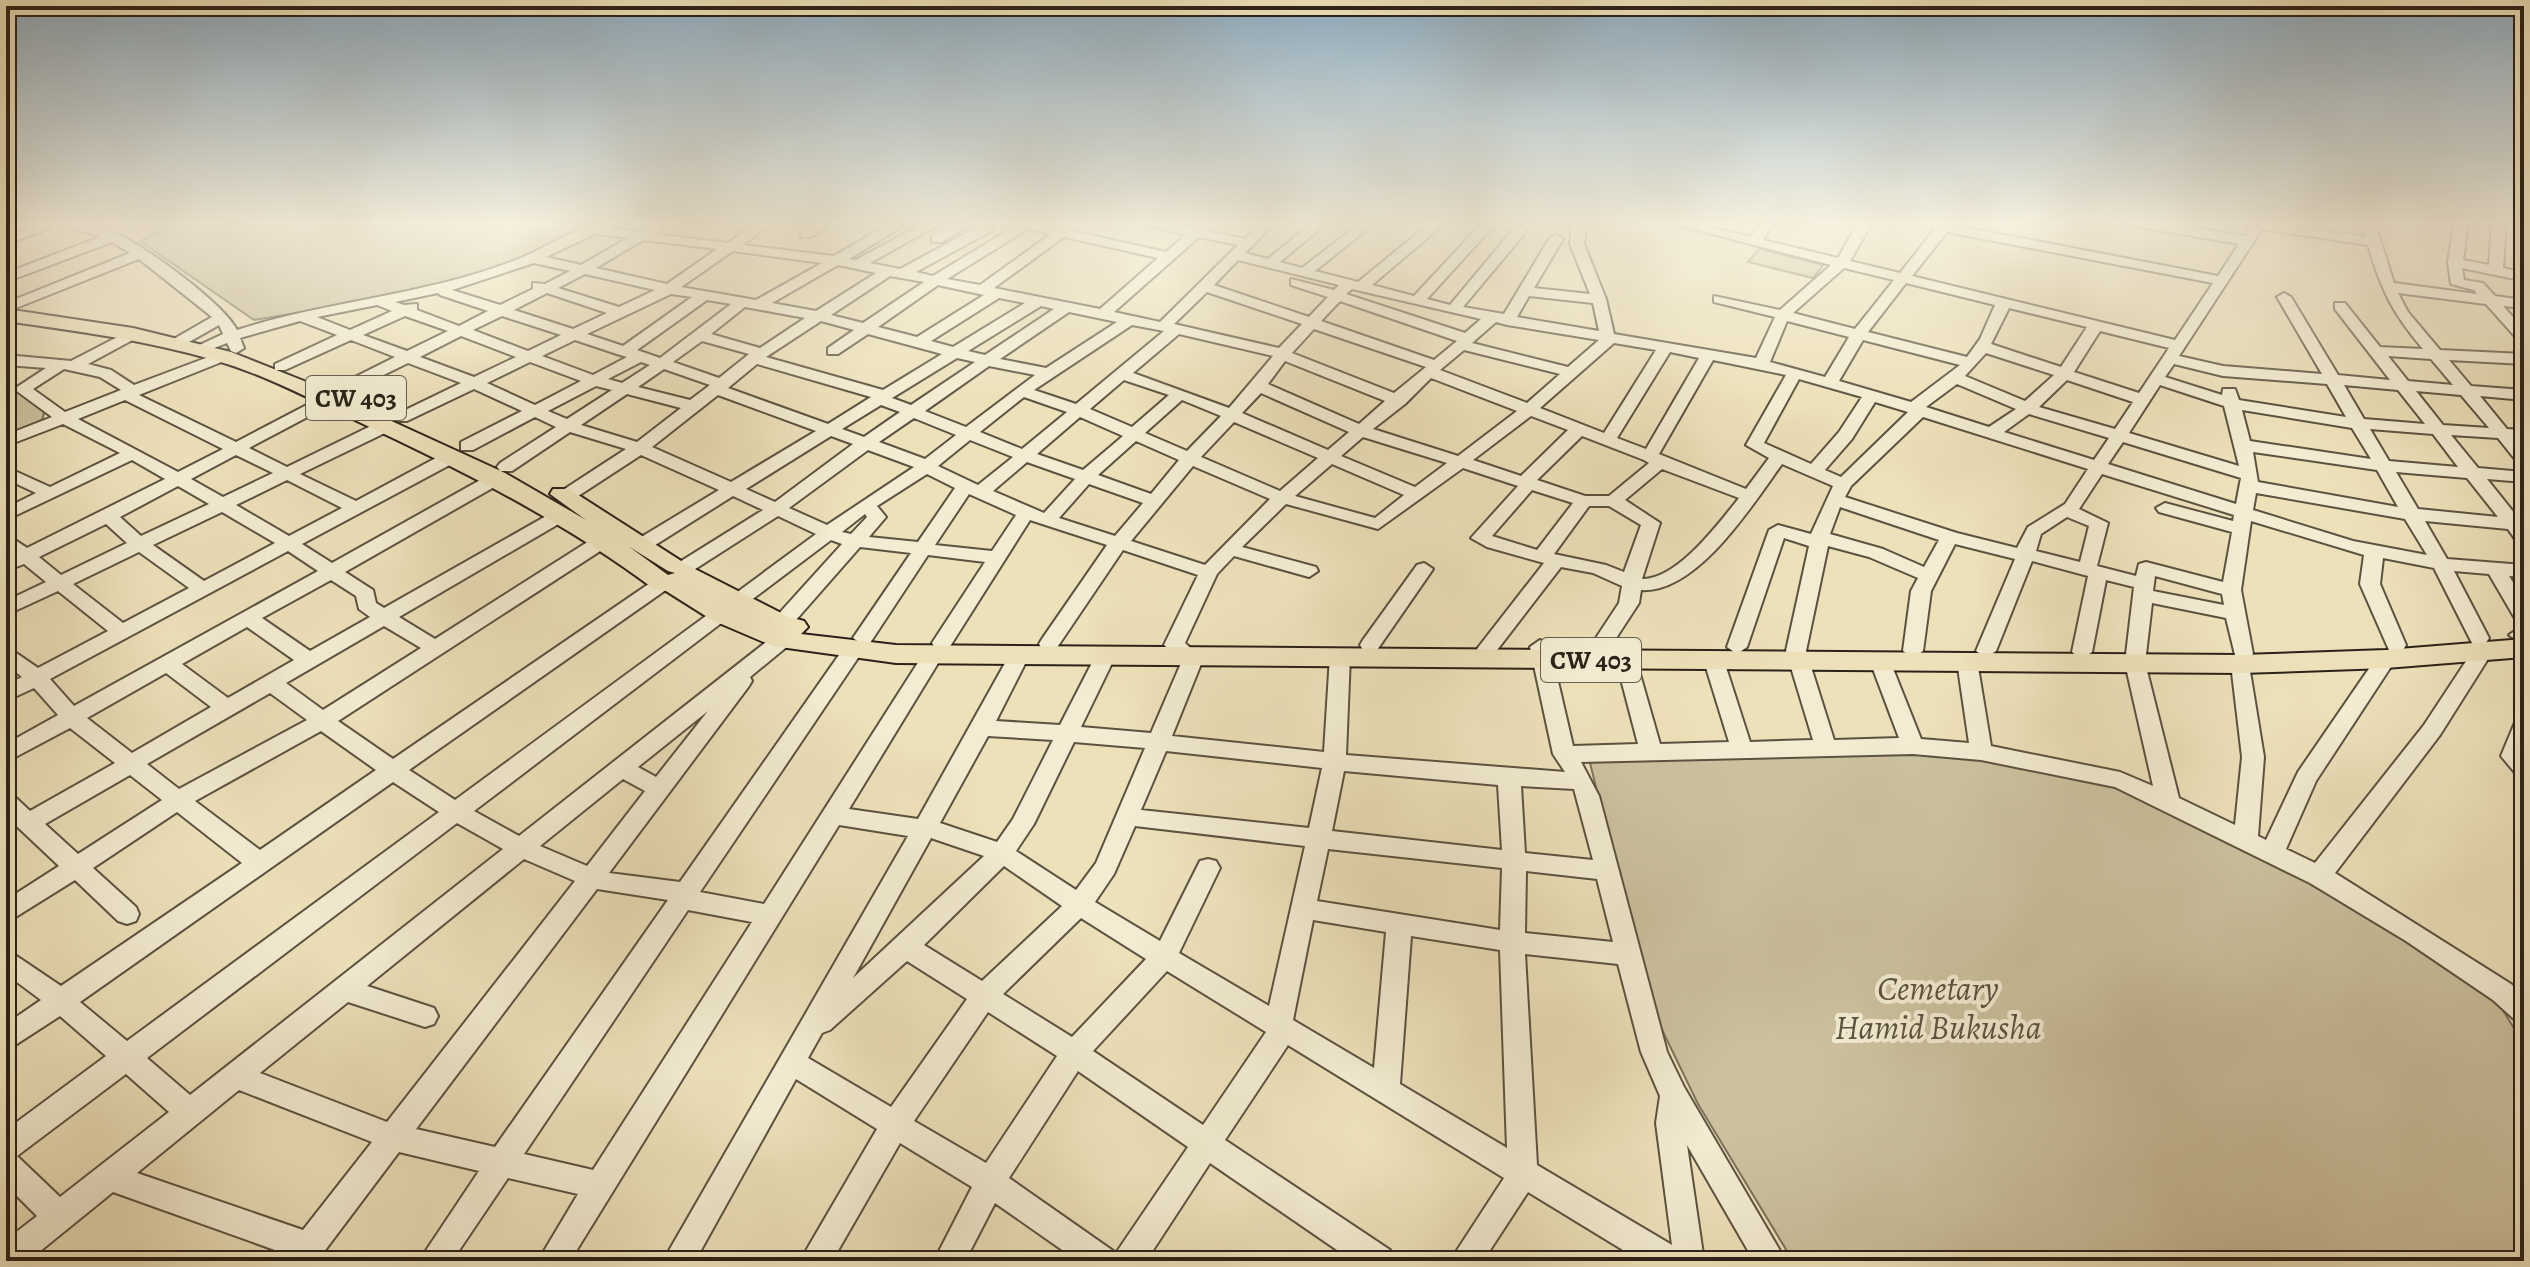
<svg xmlns="http://www.w3.org/2000/svg" width="2530" height="1267" font-family="Alegreya,serif">
<style>
.green{fill:#ccc19f;stroke:#7c725c;stroke-width:2}
.lines{fill:none;stroke-linecap:round;stroke-linejoin:round}
.minor-casing{stroke:#5c5241;stroke-width:4}
.major-casing{stroke:#2b2219;stroke-width:4}
.minor{fill:#f3ecd2;fill-rule:evenodd}
.major{fill:#ede1ba;fill-rule:evenodd}
.labels{text-anchor:middle;dominant-baseline:central;stroke-width:8;stroke-linejoin:round;paint-order:stroke}
.shield{fill:#f3ecd2;stroke:#675f50;stroke-width:2}
.shield-label{font-size:26px;font-weight:bold;fill:#2b2219}
.near-park-label{font-size:34px;font-style:italic;fill:#5b5241;stroke:#f3ecd2}
</style>
<rect width="100%" height="100%" fill="#ede1ba"/>
<filter id="stains"><feTurbulence type="fractalNoise" baseFrequency=".0025" numOctaves="4"/><feColorMatrix values="0 0 0 0 .2 0 0 0 0 .09 0 0 0 0 .02 0 0 0 .5 -.17"/></filter>
<radialGradient id="worn" r=".72"><stop offset=".6" stop-color="#630" stop-opacity="0"/><stop offset="1" stop-color="#630" stop-opacity=".3"/></radialGradient>
<path class="green" d="M178,223h419l-92,44 -112,30 -139,23 -114,-79z
M1759,249l64,16 -10,13 -65,-16z
M6,384l39,26 -3,10 -36,16z
M1913,750l89,10 125,27 182,92 186,118 23,38 6,125v101h-731l-95,-157 -47,-97 -62,-248z"/>
<g class="lines">
<defs>
<path id="minor" d="M44,223c26,0 49,1 73,11 27,11 107,70 120,96 93,-30 193,-35 284,-72 29,-12 60,-35 91,-35l-3,5 30,4 15,-9h16l-15,11 73,9 28,-20h16l-29,22 91,11 57,-33h17l-59,36 7,1 68,-37h17l-71,40 30,6 83,-45h10v6l-77,42 17,4 87,-53 39,5 9,-4 7,4 -3,3 94,21 20,-17 -44,-12h26l25,5 6,-5h15l-8,8 39,8 16,-16h14l-30,30 23,6 44,-36h15l-47,39 22,6 58,-45h15l-60,48 43,11 72,-59h15l-73,62 42,11 68,-73h14l-69,76 23,6 65,-78h10v6l-62,74 41,7 45,-75 7,-4 7,4 -29,49 56,6 -20,-50 2,-21h14l-2,21 22,55 8,35 142,24 19,-41 -61,-15v-6l66,14 51,-45 -161,-42h23l58,14 9,-14h14l-11,17 75,18 20,-35h14l-22,38 50,12 35,-44 -20,-6h28l275,53 21,-32 -99,-17 -7,-4h31l80,13 6,-9 -9,-4h33l92,14 -5,-14h14l19,60 83,11 -3,-4 -23,-6 -3,-22 6,-39h14l-5,37 26,5 3,-42h14l-3,45 21,5v8l-62,-13 2,12 19,3 12,13 29,4v8l-21,-2 21,23v14l-5,-2 -33,-37 -88,-11 10,19 32,38 84,4v10l-75,-4 22,26 53,4v10l-44,-4 27,33 17,1v10h-7l7,8v16l-6,-1 -20,-25 -47,-3 27,33 46,4v10l-37,-3 32,40 5,2v23l-7,-2 -9,-13 -83,-8 22,38 77,6v12l-15,-1 15,24v23l-7,-1 -28,-48 -35,-3 35,67 -3,5h-14l-38,-75 -51,-10 -3,26 26,61 -3,5h-14l-29,-66 4,-29 -113,-34 -10,69 12,64 -5,5 16,98 -6,79 8,4 32,-68 81,-118h14l3,5 -80,122 -30,68 29,14 109,-138 52,-79h14l3,5 -53,84 -105,138 176,111 13,12v27l-9,-3 -22,-20 -87,-59 -96,-58 -195,-96 -134,-27 -68,-6 -332,8 18,34 68,256 17,35 102,174h-32l-67,-116 17,116h-63l-113,-69 -45,69h-33l54,-83 -216,-133 -63,95 165,110 4,11h-41l-143,-98 -64,98h-68l-83,-58 -30,58h-31l38,-74 -72,-44 -68,118h-32l77,-132 -81,-50 -101,182h-32l245,-425 -69,-11 -269,436h-32l40,-67 -70,-16 -56,83h-33l60,-90 -80,-19 -82,109h-34l3,-7 -173,-62 -85,69h-22v-21l31,-24 -31,-31v-55l100,-74 -46,-40 -54,35v-27l35,-24 -35,-26v-25l55,37 181,-123 -65,-51 -84,56 43,39 3,7 -3,7 -9,3 -9,-3 -43,-41 -69,43v-23l53,-34 -53,-50v-23l8,3 16,15 85,-48 -45,-35 -64,34v-18l52,-29 -24,-27 -28,13v-16l16,-8 -16,-13v-18l32,22 70,-37 -50,-40 -52,24v-14l40,-19 -22,-18 -18,7v-13l7,-3 -7,-6v-15l21,14 138,-69 -33,-19 -126,60v-12l30,-15 -30,-14v-12l44,20 70,-34 -57,-29 -57,22v-11l46,-18 -38,-28 32,-21 -40,-3v-10l65,6 62,-32 5,2v6l-50,27 23,6 23,15 85,-32h10v6l-90,36 97,47 86,-45h12v6l-85,45 38,19 92,-45h12v8l-91,44 56,27 91,-49h12v8l-157,84 30,19 159,-89h12l3,4 -3,4 -158,90 28,18 3,13 8,5 171,-97h12l3,4 -3,4 -168,98 36,22 162,-103h14l2,4 -2,4 -273,177 55,38 263,-180h14l3,4 -3,4 -261,183 46,30 259,-190h14l3,4 -3,4 -254,193 45,25 256,-201h14l3,5 -3,5 -39,32 2,4 -3,5 -140,187 71,9 166,-237h14l3,5 -3,5 -160,237 64,12 162,-254h14l3,5 -94,154 69,10 91,-163 10,-7 10,7 -33,65 64,4 35,-68 10,-7 10,7 -34,70 70,6 31,-72 -18,-16 34,-70 -75,-25 -67,99h-14l-3,-5 3,-5 65,-94 -77,-25 -81,128h-14l-3,-5 53,-81 -57,-7 -58,88 -7,2 -10,-7 58,-85 -51,-6 -72,82h-14l-3,-5 3,-5 68,-75 -11,-4 -85,64h-14l-3,-4 3,-4 84,-62 -38,-18 -86,55h-14l-2,-4 2,-4 85,-53 -30,-14 -81,51h-14l-2,-4 2,-4 81,-49 -78,-35 -69,45h-12l-3,-4 3,-4 66,-43 -56,-17 -58,39h-12l-3,-4 3,-4 56,-36 -21,-10 -62,33h-12v-8l61,-31 -48,-22 -67,32h-12v-6l66,-32 -53,-20 -63,31h-12v-6l62,-31 -44,-17 -66,30h-10v-6l62,-29 -37,-14 -60,17 4,10 -8,5 -5,-2 -4,-8 -28,11 -8,-5 32,-15 -4,-9 -37,21h-10v-6l40,-23 -73,-58 -133,53v-9l124,-50 -18,-11 -106,40v-9l94,-36 -37,-13 -57,20v-8zM1028,229l23,5 -71,51 -33,-6zM2262,229l106,16c14,47 24,67 55,104l-43,-2 -35,-44h-10v6l55,71 -52,-5 -47,-78 -7,-4 -7,4 45,77 -99,-8 -44,-10zM1947,232l266,51 -38,57 -263,-64zM595,234l33,4 -47,27 -35,-8zM1064,237l94,21 -58,51 -106,-21zM1199,237l39,8 -78,77 -46,-10zM643,240l74,9 -50,35 -71,-16zM733,251l89,12 -66,37 -75,-13zM1238,260l101,25 -5,5 -43,-11v6l37,12 -19,20 -95,-32zM534,263l36,8 -25,13 -12,-1v6l-33,16 -48,-15zM838,265l38,8 -60,38 -44,-8zM1844,268l50,12 -39,49 -62,-16zM585,274l70,16 -36,17 -61,-19zM890,276l34,6 -61,41 -32,-8zM1906,283l89,22 -15,34 -13,18 -99,-25zM938,285l46,10 -67,42 -39,-10zM1352,289l129,30 -16,14 -119,-39zM1207,292l95,32 -23,24 -105,-24zM438,293l2,2 48,16 -29,15 -42,-16v-6l-13,1 -9,-3zM547,293l60,20 -34,16 -59,-19zM671,294l21,3 -69,49 -36,-12zM1529,296l64,7 6,28 -82,-14zM999,298l26,5 -72,44 -22,-6zM707,300l24,4 -71,54 -23,-8zM1340,301l117,40 -23,19 -113,-39zM377,305l15,6 -42,19 -33,-13zM1041,306l13,3 -69,46 -17,-4zM745,307l60,11 -45,30 -49,-14zM2009,308l78,19 -26,40 -70,-23zM1069,312l48,10 -71,46 -46,-9zM405,316l43,15 -41,20 -44,-16zM502,316l59,19 -33,16 -55,-21zM821,321l33,9 -26,18v6h10l30,-20 74,20 -59,36 -117,-33zM1787,321l62,16 -24,40 -55,-15zM1496,322l11,3 92,15 -31,27 -96,-24zM1132,325l32,6 -88,73 -42,-14zM1314,329l112,38 -32,26 -102,-40zM2100,331l69,17 -30,45 -65,-21zM1179,334l94,22 -44,52 -96,-35zM461,336l55,21 -42,20 -54,-20zM575,340l45,15 7,2 -34,18 -51,-19zM1863,340l97,25 -49,37 -72,-21zM702,341l47,13 -30,24 -46,-16zM1614,343l42,7 -52,83 -64,-25zM1464,350l96,24 -33,29 -87,-33zM1670,352l29,6 -53,91 -29,-11zM1986,353l68,22 -29,26 -60,-25zM2388,356l43,3 22,26 -45,-4zM957,358l18,4 -64,43 -19,-7zM1713,360l73,15 -40,70 23,13 -23,31 -87,-35zM1285,361l100,40 -26,23 -91,-40zM530,362l51,19 -46,24 -48,-22zM641,362l9,3 -28,18 -14,-4zM757,364l114,33 -43,27 -100,-36zM2174,364l49,12 104,8 19,33 -107,-17 -4,-11h-12l-1,6 -57,-18zM989,366l46,9 -69,52 -41,-16zM64,369l36,8 21,13 -56,22 -32,-23zM664,369l46,16 -20,15 -52,-13zM1431,378l86,33 -59,45 -85,-27 32,-25zM1799,379l63,18 -23,35 -28,32 -47,-21zM1124,380l45,15 -37,32 -42,-18zM2067,380l66,22 -18,27 -76,-22zM1957,384l59,25 -27,18 -63,-20zM2160,385l64,21 15,60 -110,-33zM2344,385l54,5 27,34 -61,-5zM596,386l16,4 -45,29 -19,-8zM2416,391l45,4 28,33 -46,-3zM1261,393l88,39 -21,18 -86,-37zM627,394l54,14 -44,34 -56,-17zM718,395l98,36 -85,51 -79,-35zM1024,397l43,15 -45,37 -42,-17zM125,400l98,49 -45,23 -100,-53zM1182,400l39,16 -34,35 -42,-18zM1875,402l33,10 -67,65 -16,-7 27,-31zM881,405l19,7 -36,25 -22,-8zM2242,410l110,18 19,31 -121,-18zM2029,414l80,24 -15,22 -90,-28zM1531,416l37,14 -47,46 -48,-16zM1080,417l43,19 -40,34 -46,-16zM1923,417l165,52 -23,35 -37,23 -11,21 -60,-15 -112,-36 6,-11zM914,418l42,17 -31,24 -46,-17zM1234,422l84,36 -38,33 -79,-34zM2370,429l63,5 25,33 -69,-6zM831,436l22,8 -78,58 -29,-13zM1582,436l62,24 5,3 -40,33h-24l-48,-16zM1363,437l84,26 -32,24 -74,-31zM970,440l43,17 -35,28 -40,-19zM1136,441l43,19 -28,34 -53,-19zM2123,442l118,36 -5,26 -128,-40zM868,450l46,17 -87,58 -38,-17zM2253,452l124,18 21,37 -140,-25zM236,455l37,18 -50,24 -32,-18zM1027,462l48,17 -31,34 -51,-22zM1332,464l72,31 -29,23 -80,-22zM1782,464l51,22 -22,48 -33,-9 -9,5 -42,117 10,7 10,-7 37,-109 25,8 -23,105 27,89 -63,2 -26,-81 -10,-7 -10,7 25,81 -69,2 -24,-84 -10,-7 -10,7 22,84 -65,2 -23,-99 -10,-7 -10,7 23,107 12,18 -219,-17 4,-99 -10,-7 -10,7 -6,96 -152,-16 31,-77 -18,-16 32,-69 17,-18 75,21 9,-6 -2,-4 -74,-20 44,-43 92,25 85,-61 55,18 -47,52 16,9 57,16 -67,86 3,5h14l67,-87 32,6 29,13 -3,17 -29,44 10,7 7,-2 32,-49 2,-13c56,4 112,-86 141,-126zM1193,466l77,33 -65,66 -74,-24zM1662,469l77,29c-20,25 -62,82 -97,81l18,-56 -35,-23zM2396,472l71,6 31,39 -80,-8zM927,474l28,14 -37,54 -49,-5 17,-20 -9,-11zM2102,474l132,41 -1,6 -68,-18 -9,5 3,4 73,20 -9,50 -77,-20 -7,2 -3,12 -39,-10 11,-43 -29,-14zM287,480l55,28 -53,28 -53,-31zM1089,484l54,19 -28,33 -56,-18zM178,486l31,18 -68,32 -21,-19zM1532,490l41,13 -36,47 -45,-14zM2256,493l149,26 22,36 -74,-14 -100,-31zM969,494l47,21 -24,36 -57,-6zM1589,506h20l32,19 -17,47 -18,-7 -52,-11zM1840,507l99,33 -15,27 -41,-18 -53,-15zM222,512l53,31 -71,38 -51,-36zM865,514l2,3 -16,17 -9,-2zM2067,517l22,9 -9,36 -44,-11 5,-17zM106,524l21,19 -66,32 -22,-18zM1955,544l60,15 -39,92 10,7 10,-7 36,-90 56,15 -16,76 10,7 10,-7 14,-72 28,7 -9,76 28,123 -33,-14 -129,-26 -14,-85 -10,-7 -10,7 12,82 -48,-4 -31,-78 -10,-7 -10,7 29,77 -65,2 -28,-89 22,-105 41,11 49,21 -7,13 -8,60 10,7 10,-7 8,-60zM288,551l30,20 -244,135 -24,-27zM139,552l50,36 -66,35 -50,-39zM2155,576l67,18 2,11 -71,-14zM331,580l25,16 3,13 11,8 -60,34 -48,-33zM2152,603l74,15 10,41 -5,5 11,93 -7,68 -56,-27 -34,-135zM384,626l37,22 -98,62 -37,-27zM247,627l47,33 -66,38 -46,-34zM166,673l45,34 -79,46 -45,-35zM270,693l37,27 -128,69 -32,-25zM708,711l-52,66 -18,-10zM321,731l55,39 -116,80 -65,-49zM988,736l65,4 -40,79 -16,23 -57,-19zM1074,742l71,6 -49,115 -20,27 -60,-39 18,-27zM1166,751l156,17 -13,60 -168,-18zM1344,771l154,14 4,65 -170,-19zM130,775l32,25 -84,54 -33,-30zM623,779l22,12 -58,75 -47,-20zM393,782l46,30 -312,229 -47,-39zM1521,786l53,3 19,71 -68,-7zM457,823l46,26 -313,246 -43,-37zM1135,826l170,20 -36,160 -90,-53 41,-85 -4,-7 -8,-2 -8,2 -40,80 -65,-39 19,-28zM931,838l53,18 -131,122zM1328,849l174,19 -2,62 -183,-29zM524,859l51,22 -188,241 -127,-49 88,-71 77,25 9,-3 4,-8 -4,-8 -67,-22zM1004,866l58,40 -80,75 -58,-36zM1526,871l71,8 16,63 -88,-9zM597,889l71,11 -173,247 -79,-18zM688,910l64,12 -159,248 -69,-16zM1081,918l65,41 -74,78 -69,-43zM1313,920l73,12 -12,136 -81,-48zM1411,936l89,14 7,198 -107,-64zM1525,954l93,10 23,88 19,44 -4,27 16,122 -135,-80zM907,961l60,38 -76,108 -83,-49 14,-25 8,-3zM1167,971l99,61 -63,93 -110,-74zM988,1012l69,44 -71,107 -72,-42zM1078,1071l110,76 -72,106 -107,-75zM126,1074l43,38 -109,85 -43,-41zM239,1090l133,52 -69,88 -166,-57z
M816,223h17l-22,14h-10v-6z
M955,223h17l-30,19h-10v-6z
M1424,563l9,6 -56,81h-14l-3,-5 3,-5 54,-75z
M2519,628l5,2v15l-15,-10z
M2524,717v59l-8,-2 -15,-18 15,-36z"/>
<path id="major" d="M6,309l127,19 98,24 73,29 201,92 81,47 -36,-26 3,-5h16l120,77 100,51 15,4 4,6 -7,7 95,11 1345,10 145,-5 138,-11v18l-138,11 -145,5 -1345,-10 -123,-17 -61,-26 -46,-29 -12,-2c-92,-69 -191,-118 -295,-167 -47,-22 -95,-48 -145,-62 -68,-20 -138,-29 -208,-39zM628,546l40,25 7,2 -7,2z"/>
</defs>
<use href="#minor" class="minor-casing"/>
<use href="#major" class="major-casing"/>
<use href="#minor" class="minor"/>
<use href="#major" class="major"/>
</g>
<linearGradient id="sky" x2="0" y2="1"><stop stop-color="#8facc0"/><stop offset="0.56" stop-color="#f7f2e0"/><stop offset="1" stop-color="#f7f2e0" stop-opacity="0"/></linearGradient>
<rect width="2530" height="400" fill="url(#sky)"/>
<g class="labels">
<g class="shield">
<rect x="306" y="376" width="100" height="44" rx="6"/>
<rect x="1541" y="638" width="100" height="44" rx="6"/>
</g>
<g class="shield-label">
<text x="356" y="398">CW 403</text>
<text x="1591" y="660">CW 403</text>
</g>
<g class="near-park-label">
<text x="1938" y="988">Cemetary<tspan x="1938" dy="39">Hamid Bukusha</tspan></text>
</g>
</g>
<rect width="2530" height="1267" fill="none" stroke="#ede1ba" stroke-width="32"/>
<rect x="8" y="8" width="2514" height="1251" fill="none" stroke="#2b2219" stroke-width="4"/>
<rect x="16" y="16" width="2498" height="1235" fill="none" stroke="#2b2219" stroke-width="2"/>
<rect width="100%" height="100%" filter="url(#stains)"/>
<rect width="100%" height="100%" fill="url(#worn)"/>
</svg>
